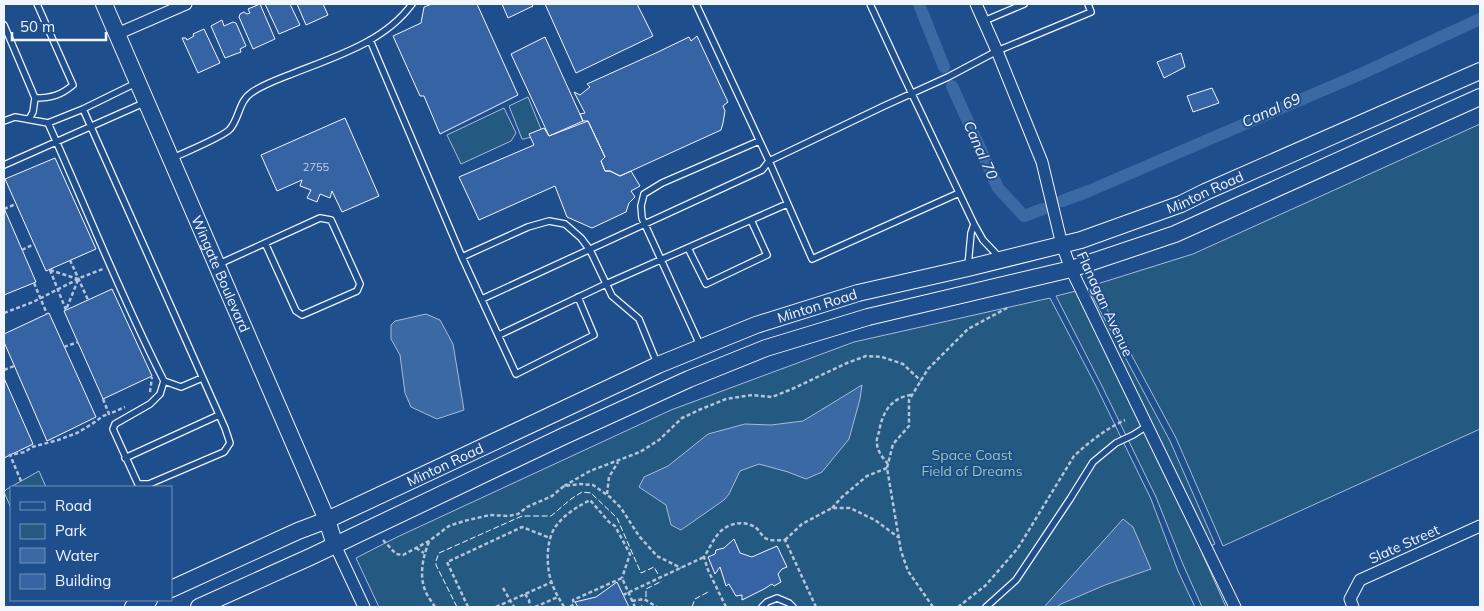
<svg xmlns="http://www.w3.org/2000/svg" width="1484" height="611" font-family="Mulish,sans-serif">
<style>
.green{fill:#245a82;stroke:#a8bbd7}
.water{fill:#3b69a3;stroke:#a8bbd7}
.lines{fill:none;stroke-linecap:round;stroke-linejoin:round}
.canal{stroke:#3b69a3;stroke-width:12}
.building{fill:#3563a3;stroke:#f2f6ff}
.lane-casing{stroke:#f2f6ff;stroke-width:8}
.street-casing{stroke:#f2f6ff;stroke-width:13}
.secondary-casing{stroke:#f2f6ff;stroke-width:18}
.path{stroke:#b3c4dc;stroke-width:2.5;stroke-dasharray:4 2.5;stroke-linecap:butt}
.lane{stroke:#1f4e8c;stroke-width:5.5}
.street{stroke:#1f4e8c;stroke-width:11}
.secondary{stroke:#1f4e8c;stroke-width:16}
.fence{stroke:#f2f6ff;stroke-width:1;stroke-dasharray:6 2.5;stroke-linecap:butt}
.labels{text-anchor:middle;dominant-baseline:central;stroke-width:4;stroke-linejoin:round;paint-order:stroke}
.number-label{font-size:11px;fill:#c3d1e8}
.street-label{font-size:14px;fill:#f2f6ff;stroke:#1f4e8c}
.park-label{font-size:14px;fill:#97c8a6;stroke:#1f4e8c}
.water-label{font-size:15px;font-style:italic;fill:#f2f6ff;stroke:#1f4e8c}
</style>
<rect width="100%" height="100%" fill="#1f4e8c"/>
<path class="green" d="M528,97l13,32 -10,8 -7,2h-2l-13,-33z
M504,108l12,25 -5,8 -50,23 -14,-29z
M1480,124v305l-257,117 -47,-108 -82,-153 99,-31z
M1088,288l82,153 45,103 -11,5 -2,4 24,54h-24l-20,-45 -26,-65 -55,-113 -45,-88z
M1050,298l46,88 55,113 27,72 17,36h-816l-23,-49 39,-20 276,-128 183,-68z
M39,471l7,16h-35v21l-7,-16 3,-3z"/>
<path class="water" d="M426,314l14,6 13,24 11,66 -27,9 -26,-12 -6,-14 -5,-38 -9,-16v-14l4,-4z
M862,385l-2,14 -11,40 -27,33 -16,7 -18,-7 -29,-8 -19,7 -11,23 -5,6 -43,30 -10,-5 -5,-20 -27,-18 5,-10 24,-11 40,-32 37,-10 26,1 32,-4z
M1123,519l10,8 18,42 -46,16 -44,19 -4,3h-13z"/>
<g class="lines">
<path class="canal" d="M919,4l25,63
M952,86l46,102 26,28 19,-7
M1062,201l27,-10 274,-118 117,-54"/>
</g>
<path class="building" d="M260,4l15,35 -22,10 -14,-32 1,-3 4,-2 3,2 3,-1 -2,-4z
M265,4h25l10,21 -21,9z
M297,4h26l5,11 -22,10z
M432,4h45l41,91 -78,39 -16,-38h-4l-27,-60 28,-13 3,-16z
M502,4h30l1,2 -25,12z
M545,4h92l16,32 -77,37z
M222,20l2,6 9,-4 3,1 10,23 -6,3 1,3 -16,6 -14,-32z
M204,29l16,34 -22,10 -16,-35h4l1,2 7,-4 -1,-2z
M697,36l31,66 -5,4 2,5 -2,12 -2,7 -101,46 -10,-5h-5l-4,-10 4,-4 -17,-36h-5l-3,-7 5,-1 -11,-21 6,3 10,-8 -3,-3 71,-32 31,-15 2,4z
M545,37l38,84 -34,15 -38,-82z
M1181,53l4,14 -21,11 -7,-16z
M1212,88l7,15 -26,9 -6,-16z
M345,118l34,78 -37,16 -10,-21 -2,7 -10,-4 -3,8 -10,-4 4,-8 -11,-4 2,-6 -25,11 -16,-36z
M588,121l17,36 -4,4 4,10h5l10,5 11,-5 9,15 -9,5 4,6 -6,6 -3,9 -34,16 -25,-11 -12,-31 -76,34 -20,-43 75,-32 -5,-11 15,-6 5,8z
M55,158l41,91 -50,22 -41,-92z
M4,208l32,74 -32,13z
M112,289l40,87 -49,23 -39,-88z
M49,313l47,104 -49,24 -43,-99v-8z
M4,378l29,66 -29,14z
M734,539l6,14 12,4 25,-11 10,21 -5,2 -4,5 3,8 -7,4 -2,-2 -8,5 -22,11v-5l-6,1 -7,-12 -3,2 -6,-19 -5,7 -7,-17 7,-3 1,-4 8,-2z
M617,582l12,25h-51l-3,-5 21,-5z"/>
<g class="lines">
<defs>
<path id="lane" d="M696,4l73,157 43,98 147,-66
M870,4l32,69 72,151 9,16 17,18
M984,21l40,-17
M4,25l31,73 -2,14 -4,7
M370,40l92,217 54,117 78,-39 -16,-38
M35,98c17,0 26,-3 38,-13l-36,-81
M4,121l11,-4 33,6 35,-14 53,-26
M48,123c39,86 73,174 116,258l-4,13 -10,10 -35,20 -2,5 25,55h11l75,-32 6,-9 -5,-15 -142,-319
M173,158c10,-5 52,-22 57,-29 9,-10 9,-28 21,-36 11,-8 25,-13 38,-18 42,-17 95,-32 123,-71
M4,165l142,-63
M688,248l18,36 61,-29 -16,-35
M462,257l66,-30 21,-6 16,3 16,14 9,12 22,46 27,23 18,44
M219,264l101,-46 11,2 29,64 -3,7 -55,24 -6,-4 -31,-68
M968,266l3,-33 3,-9
M482,299l280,-129 7,-9 115,-55 64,-29 49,-26 94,-39 -3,-8
M499,335l107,-51 181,-80
M700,345l-58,-127 -1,-12 3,-12 18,-11 97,-42
M164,381l17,6 21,-9
M125,458l94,-43
M762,607l5,-5 10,-4 12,5 4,4
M986,607l30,-27 54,-81 23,-37 23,-19 17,-8 14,-9"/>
<path id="street" d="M976,4l21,47 45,111 20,83 9,24 164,338
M117,34l69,-30
M335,545l29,62
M1353,607l-3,-8 10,-19 120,-54"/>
<g id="secondary">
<path id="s1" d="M104,4l223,516 8,25"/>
<path id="s2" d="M171,589l127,-58 29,-11 331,-155 98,-40 102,-32 110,-25 113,-28 100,-36 24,-12 275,-121"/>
<path d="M133,607l16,-7"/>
<path d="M199,607l111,-50 254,-121 125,-57 77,-31 102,-31 203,-48 104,-35 305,-137"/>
</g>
</defs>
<use href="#lane" class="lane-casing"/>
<use href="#street" class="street-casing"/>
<use href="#secondary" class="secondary-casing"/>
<path class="path" d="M4,209l12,-5
M22,250l12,-6
M70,260l18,40
M50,270l16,40 12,-30
M50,270l28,9
M34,283l13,31
M4,313l29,-11 49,-25 21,-8
M64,347l14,-5
M4,370l10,-4
M150,392l2,-15
M103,399l6,15 16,-7
M888,464c-5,-6 -11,-13 -11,-21 -1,-3 1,-8 2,-11 3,-19 12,-35 33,-37
M21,481l-11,-26 15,-3 7,-5 26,-7 19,-7 15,-9 11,-8 6,-2
M564,486l26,-15 50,-19 19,-12 23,-22 17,-8 27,-11 26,-4 20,2 20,-8 55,-26 19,-7 16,1 21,7 18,17
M607,494l2,-17 9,-15
M832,508l10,-11 25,-21 20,-8
M383,540l13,14 7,1 26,-14 20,-15 15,-5 26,-6 18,1 10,-2 9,-7 25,-11 12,-10 16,-2 13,1 17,12 11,11 18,28 18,20 24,12
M785,540l17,-16 30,-16h18l25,12 23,17
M429,542c-6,14 -10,33 -4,48 2,6 7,12 10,17
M416,548l8,5
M503,588l11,19
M525,594l4,6 1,7
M623,595l81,-38
M632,601l12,-2 13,8
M468,607l-21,-45 75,-35 28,11
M496,607l56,-25
M535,607l23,-10
M564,607c-4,-7 -8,-13 -11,-21 -7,-15 -8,-46 3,-60 9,-12 21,-19 34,-26l19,22 6,4 15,28 -8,24
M570,607l4,-3 -1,-4 49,-22 13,29
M726,607l-18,-37 -4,-13c5,-8 9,-17 15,-24 9,-10 24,-13 36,-6 3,2 5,6 8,9 5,6 15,4 22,4l31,67
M933,607l-25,-36 -7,-20 -14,-83 6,-24 16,-18v-26l19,-31 40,-40 39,-21
M958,607l28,-22 32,-37 56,-92c16,-15 32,-27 51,-36"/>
<use href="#lane" class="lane"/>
<use href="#street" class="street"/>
<use href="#secondary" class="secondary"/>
<path class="fence" d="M646,597v-8l16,-8
M457,607l-21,-42v-4l3,-8 83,-37h29l20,-17 11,-7 9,1 26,25 24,55 13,-6 4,7
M641,607l1,-2
M692,607l3,-8 15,-8"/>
</g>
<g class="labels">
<g class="number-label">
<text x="316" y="167">2755</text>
</g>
<g class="street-label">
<text stroke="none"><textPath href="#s2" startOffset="1111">Minton Road</textPath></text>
<text stroke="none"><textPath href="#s1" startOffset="294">Wingate Boulevard</textPath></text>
<text transform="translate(1105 304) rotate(65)">Flanagan Avenue</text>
<text stroke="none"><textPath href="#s2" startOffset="706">Minton Road</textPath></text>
<text stroke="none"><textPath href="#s2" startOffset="301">Minton Road</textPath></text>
<text transform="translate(1404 544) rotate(-24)">Slate Street</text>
</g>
<g class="park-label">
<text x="972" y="455">Space Coast<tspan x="972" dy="16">Field of Dreams</tspan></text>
</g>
<g class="water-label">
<text transform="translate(1271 110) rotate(-24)">Canal 69</text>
<text transform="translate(981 150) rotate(66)">Canal 70</text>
</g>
</g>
<rect width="1484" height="611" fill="none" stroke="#f2f6ff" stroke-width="10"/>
<rect x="10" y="486" width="162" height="115" fill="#1f4e8c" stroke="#7391ba"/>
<rect x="20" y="502" width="25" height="8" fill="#1f4e8c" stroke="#7391ba"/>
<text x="55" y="511" font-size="15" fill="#f2f6ff">Road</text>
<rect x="20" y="524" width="25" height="15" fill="#245a82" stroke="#7391ba"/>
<text x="55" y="536" font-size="15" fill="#f2f6ff">Park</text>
<rect x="20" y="548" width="25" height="15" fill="#3b69a3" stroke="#7391ba"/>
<text x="55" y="561" font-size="15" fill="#f2f6ff">Water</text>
<rect x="20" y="574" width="25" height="15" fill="#3563a3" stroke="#7391ba"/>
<text x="55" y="586" font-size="15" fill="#f2f6ff">Building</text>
<path d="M12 32v8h94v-8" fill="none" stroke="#f2f6ff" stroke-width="2.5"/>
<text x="20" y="32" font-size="15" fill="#f2f6ff" stroke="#1f4e8c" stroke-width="4" paint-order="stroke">50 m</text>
</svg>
